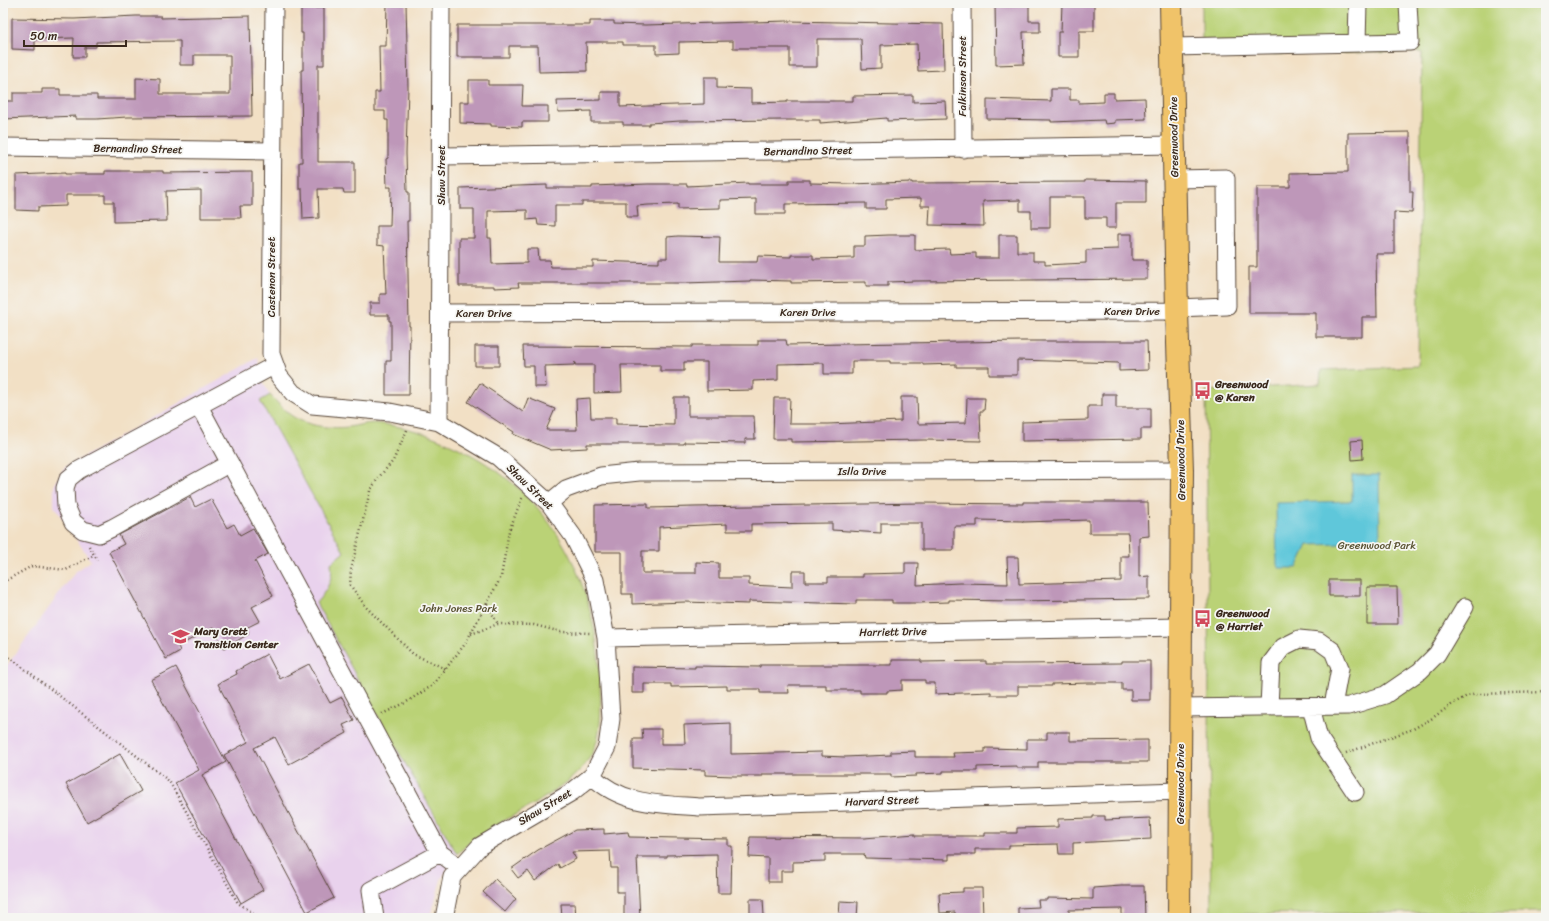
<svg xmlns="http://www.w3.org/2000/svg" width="1549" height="921" font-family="Sriracha,sans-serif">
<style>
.built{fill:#e9d2ed}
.green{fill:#bad276;stroke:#7a7e4a}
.water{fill:#5ec7da;stroke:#4c787c}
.building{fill:#be97b9;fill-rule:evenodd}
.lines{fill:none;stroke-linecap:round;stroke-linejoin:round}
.minor-casing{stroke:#564537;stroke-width:19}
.major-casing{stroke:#564537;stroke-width:24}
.path{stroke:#564537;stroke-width:2.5;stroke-dasharray:1 3;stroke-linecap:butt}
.minor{stroke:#fff;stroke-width:17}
.major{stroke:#f0c369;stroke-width:22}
.labels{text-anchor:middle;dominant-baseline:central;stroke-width:3.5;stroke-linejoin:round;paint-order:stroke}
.street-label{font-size:11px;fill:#3b2a1e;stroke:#f6f6f2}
.poi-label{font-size:11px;font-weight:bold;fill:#3b2a1e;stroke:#f6f6f2;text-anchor:start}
.park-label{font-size:11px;fill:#5b5434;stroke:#f6f6f2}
</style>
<rect width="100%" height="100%" fill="#f6f6f2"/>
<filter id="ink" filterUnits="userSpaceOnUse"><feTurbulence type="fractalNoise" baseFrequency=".025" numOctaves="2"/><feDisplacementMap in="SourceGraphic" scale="8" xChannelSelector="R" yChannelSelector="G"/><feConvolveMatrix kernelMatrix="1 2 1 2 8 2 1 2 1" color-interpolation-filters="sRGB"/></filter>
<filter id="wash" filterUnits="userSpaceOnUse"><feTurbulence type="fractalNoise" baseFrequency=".012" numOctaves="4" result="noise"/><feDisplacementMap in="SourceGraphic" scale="16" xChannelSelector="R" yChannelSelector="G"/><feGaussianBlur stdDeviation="0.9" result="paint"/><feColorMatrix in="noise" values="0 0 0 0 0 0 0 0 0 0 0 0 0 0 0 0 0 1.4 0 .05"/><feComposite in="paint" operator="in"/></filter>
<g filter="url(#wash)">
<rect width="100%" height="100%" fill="#f2e0c5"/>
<path class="built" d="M258,358l6,26 6,11 -9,7 83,150 -12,11 1,10 -7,19 52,124 79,138 -16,25 -8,29 -4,8 -4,2h-422v-247l72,-99 16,-11 -37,-55v-20l10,-18z"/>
<path class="green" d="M1202,3h344v909l-335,2 -5,-523 114,-7 1,-14 97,-4 4,-314 -220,3z
M270,395c6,6 12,13 18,18 16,13 41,16 60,14 9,-1 17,-4 26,-4 19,2 39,6 57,13 111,42 166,132 169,249 1,23 3,55 -12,75 -21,31 -73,53 -105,73 -10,5 -18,14 -26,21l-79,-138 -62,-113c11,-13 18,-24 15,-40l13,-11 -84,-151z"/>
<path class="water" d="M1352,475h27l1,68 -72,2 -11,23h-18l-2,-3 -1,-62 76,-2z"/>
<g id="blocks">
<path class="building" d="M387,3h19l2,85 -2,65 1,39h2v29h-2l2,105h1l-1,69h-23v-34h5v-40h-2v-6h-19v-12h10v-9h6l-2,-48 -7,-1v-19h13l1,-39h-4l-1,-28 2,-1v-38h-3v-9h-10v-19h5l-1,-46h7z
M995,3h34v18h11v11h-17l1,32 -28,1z
M1062,3h32v28h-15v26h-21v-25h3z
M301,8h23v57h-6v97h37v31h-11l-1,-4h-25l1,29 -16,1 -1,-30h-3v-27h3l-1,-92h2v-37h-2z
M136,16h25v2l89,-2 2,100 -125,1 -30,2h-21v-3l-73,3v-18h10v-8h29v-4h18v6h37v4h39v-21l24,1v15h70v-39h-36v10h-14v-24l-84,1v5h-11v10h-12l1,-19 -39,1v11l-23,-1v-31l62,1z
M590,21h24v3l31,1 143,-4 155,3 1,46 -26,1 -1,-27 -36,1v23l-19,1 -1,-30h-44v28h-27v-19h-57v-7l-54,1v11l-23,1v-9h-33v-3h-37l1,29 -48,1 -1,-26h-29v11h-52v-32h133z
M704,77h13v11l34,1v14l36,-1v-1h66v-5l60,-1v7l32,-1 1,18 -59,2v-3l-67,5v-3h-35l-105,1 -31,2v2h-26v-3h-32v-11l-33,1 -1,-11 44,-1v-8h19v15l84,-3z
M469,80h19v5h35l-1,21h26v16h-26v5l-31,-1v-2l-31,-1v-21h9z
M1051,89h19v11h9v3l25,-1v-9h10v6l31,-1 1,21 -31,1v3l-10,1 -1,-4 -53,2v-2l-64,-1v-20l64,2z
M1410,132v60h3l-1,21 -18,-1v42h-18l1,63h-15v20h-46v-24h-67v-46h8v-80h33v-14l58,-1v-39z
M105,171h58v2l89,-1v34h-12l1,12h-40v-28l-35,1 1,30 -53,1v-20h-9v-7h-39v11l-28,1v4l-22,-1v-35l49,-2v1h40z
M789,180h21v3l40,1 62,-2v1l173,-1v-2l61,1v22h-30v25h-10v-10h-21v-21h-35v31h-19v-17h-11v-11l-37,1 1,25 -55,-1 1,-19h-9v-8l-35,1v10h-20v-6l-81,1v10h-29v-15l-36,1v8l-42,1v-5l-30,1 -11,1 1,11h-12v-15h-44v3h-27v21l-17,-1 -1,-6 -10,1v-10l-39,1v27h3l1,26 35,-1v-14h11l1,11h11l1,7h42v-6l66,2v-5h8v-21l11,-1 42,1 -1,25h38l1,-6 33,1v-2h22v4l41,-1v-12h11v-10l24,-1h26v15l34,-1 1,5 26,-1v5h23v-23h18v17h16v9h12v4l41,-2v-13l32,-1v-15h14v26h15v19l-232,2 -27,1v4h-22v-4l-75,1v-2l-41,-1v1l-67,2h-165l1,4 -25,1v-2h-35v-48h15v-29h-14v-21l87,-3v3h45v-2l56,-2h39v2l61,-3v1h41z
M758,340h28l1,5 234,-4h126l1,29 -29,1v-8l-102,-3v15h-28v-8h-33v-3l-33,1v-2h-33v-2h-38v13h-28v-11l-46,1v16l-25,1v9l-46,1v-29h-23v9h-24v-6h-39l1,27 -28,1v-28h-19v-3l-1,3 -29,1 1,21h-12v-21h-10l-1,-20 169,1v-2h66z
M475,346h24v20h-24z
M480,383l43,29 5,-14 27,11 -9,21h31l-1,-31 14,-1 1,20h25v6l58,1v-28h14v19h66l1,23h-10v4l-61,-1v2h-97v4l-36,2 -38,-16 1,-2 -46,-30z
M1102,394h14v14h35v21h-10v10l-119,2v-19l66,-2v-14h14z
M901,397h16l1,27 48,-1 1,-25h18l-1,13h-4l1,30 -57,-1 -133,2v-3h-18l1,-41h16l-1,26h39l73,-3z
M1362,440l1,19 -11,1 -1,-19z
M190,497l5,10 16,-8 16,29 7,-4 6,11 13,-7 15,26 -13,7 18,35 -21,11 8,14 -14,7 3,6 -25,14 -11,-20 -35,18 2,5 -14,8 -57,-107 15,-8 -5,-9z
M1023,502h125l1,34 -10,1v40l10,-1v23l-137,2 -63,-1v2l-32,1h-25v-3h-36v4l-107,-3v3l-64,-2 -53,2v-10h-10v-42h-27v-47l53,-1v4l46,-1 227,-4 102,1zM977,520l46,1v1l66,-2v13h39l1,23h-8v25l-102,3 -1,-27h-11l1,27 -48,-1 -43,2 1,-22h-13v10l-42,1v3h-35v5h-23v-11h-13v16l-43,-2v-7h-30v-15l-23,-1v11h-54v-22h17v-24l68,-3v7h24v-7l81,-1v7l49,3v-10h41v27h32v-24h23z
M1329,580h31v16h-31z
M1367,587h30l1,37h-31z
M267,654l13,25 29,-15 21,39 12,-6 12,23 -11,5 4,8 -58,31 -14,-27 -21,11 80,150 -27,14 -83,-157 24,-13 -30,-58 19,-10 -1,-3z
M892,660h29v2l65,-1v3h32l104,-1v-2h28v39h-19v-10h-9v-7h-33l-37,1v2h-34v9h-27v-3l-56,2v-11h-10v-3h-23v10l-15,1v2h-27v-3h-34v-5h-38l1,8h-29v-4h-33v-3l-56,1v-3h-27v9h-12v-26l63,1v-2l65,1v-2h132z
M176,667l50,95 -24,13 61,115 -22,13 -66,-120 24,-13 -48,-90z
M731,723v31l91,-2v4l23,1 46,-2v-3l24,-1v6h39l-1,-4 32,-1v-4l42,1v-10h20v-7h23v9l78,-1v22h-110v6h-21v-2l-40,1v4h-34v2l-27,1v2l-25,1v-3h-128v2h-29l-29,-1v-5l-72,-2v-29h10l-1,-10h19v15h24l-1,-19z
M120,754l21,37 -54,31 -21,-38z
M1093,816h12v4l45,-2 1,21 -78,4v11h-14l-1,-10 -49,1v4h-34v5h-26v6l-84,-2 -1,-4h-39v7l-32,1v9h-12v11h-13v-24l-19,-1 1,-20 114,1 51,-4v2h70v-3h32v-5l41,-1v-8l35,-1z
M604,829v5l24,-2 1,5 99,2v7h4l-1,47h-13l-1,-39 -50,1v2h-30l3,61h-16v-26h-7v-24h-6l-1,-17 -38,1 4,7 -16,9 -2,-4 -23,17 -7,-10 -10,7 -7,-9 27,-19 37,-20z
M495,879l21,20 -11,13 -22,-20z
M1121,886h23l1,32h-23v-9l-53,1v8h-51v-10l21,-1 -1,-7h9v-2l46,1v-11z
M963,888h19l1,30h-28v-6l-15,1 -1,-20 24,-1z
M750,899h13l1,17h-14z
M840,901l18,1 -1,16 -18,-1z
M561,904h14l1,14h-14z"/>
</g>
</g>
<g filter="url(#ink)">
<use href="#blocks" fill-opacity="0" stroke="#564537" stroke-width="1"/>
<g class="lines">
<defs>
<path id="minor" d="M274,3l-3,351 8,22 14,17 19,12 78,7 49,10
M441,3l-2,419 59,35 51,46 24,33 22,44 11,58 5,81 -4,28 -15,29 -20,16 -92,54 -28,31 -8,41
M962,3l1,146
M1357,43l1,-40
M1172,47l238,-5 -2,-39
M3,147l270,4
M442,156l733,-11
M1175,179l51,-1 1,128 -50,2
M440,313l737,-2
M199,406l241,447
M230,463l-118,65 -13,6 -16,-4 -10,-8 -7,-16 -1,-18 3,-9 11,-9 196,-105
M549,503l17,-14 35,-13 38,-4 543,-2
M606,638l574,-11
M1269,707l2,-44 12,-16 16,-8 20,2 14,10 7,17 -7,38
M1311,707l8,31 36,54
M1180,708l169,-2 36,-11 35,-24 17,-17 28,-47
M592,776c30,29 68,28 107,31l481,-16
M375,918l-4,-28 69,-37 20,15"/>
<path id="major" d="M1171,3l6,308 5,159 -3,448"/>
</defs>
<use href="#minor" class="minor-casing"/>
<use href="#major" class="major-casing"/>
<path class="path" d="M407,430l-14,31 -15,17 -8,13 -19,79 -1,15 16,22 47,47 33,15
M89,546l8,14
M3,582l29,-16 34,4 28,-15
M487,604l11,20
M471,634l27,-10 36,1 27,7 29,1
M3,652l166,129 69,122 23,15
M382,714l23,-11 28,-18 32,-41 36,-67 8,-46 13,-33
M1346,753l67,-24 18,-10 23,-16 13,-7 11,-2 68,-2"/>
<use href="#minor" class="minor"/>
<use href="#major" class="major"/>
</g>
</g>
<defs>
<symbol id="bus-bare" viewBox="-9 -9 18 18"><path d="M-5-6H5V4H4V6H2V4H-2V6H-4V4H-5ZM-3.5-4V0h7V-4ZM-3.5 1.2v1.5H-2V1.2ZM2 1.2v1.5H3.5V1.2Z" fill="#d1495b" stroke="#f6f6f2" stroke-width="2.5" paint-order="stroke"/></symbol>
<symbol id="school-bare" viewBox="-9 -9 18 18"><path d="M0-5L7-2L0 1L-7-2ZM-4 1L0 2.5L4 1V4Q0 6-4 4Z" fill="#d1495b" stroke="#f6f6f2" stroke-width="2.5" paint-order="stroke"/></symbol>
</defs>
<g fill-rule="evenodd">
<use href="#bus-bare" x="1190" y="378" width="25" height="25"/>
<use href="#bus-bare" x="1190" y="606" width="25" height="25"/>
<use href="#school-bare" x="168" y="624" width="25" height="25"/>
</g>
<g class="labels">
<g class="street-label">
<text transform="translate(962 76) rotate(-90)">Falkinson Street</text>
<text transform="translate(1174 137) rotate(-91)">Greenwood Drive</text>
<text transform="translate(138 149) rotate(1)">Bernandino Street</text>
<text transform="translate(808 151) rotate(-1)">Bernandino Street</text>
<text transform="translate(441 175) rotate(-90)">Shaw Street</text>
<text transform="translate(271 277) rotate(-90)">Castenon Street</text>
<text x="1132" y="311">Karen Drive</text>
<text x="808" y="312">Karen Drive</text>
<text x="484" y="313">Karen Drive</text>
<text transform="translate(1181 460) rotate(-91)">Greenwood Drive</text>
<text x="862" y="471">Islla Drive</text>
<text transform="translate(530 487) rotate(44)">Shaw Street</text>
<text transform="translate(893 632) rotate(-1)">Harriett Drive</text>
<text transform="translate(1180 784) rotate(-90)">Greenwood Drive</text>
<text transform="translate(882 801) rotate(-2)">Harvard Street</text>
<text transform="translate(545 807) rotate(-31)">Shaw Street</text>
</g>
<g class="poi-label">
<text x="1215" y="384">Greenwood<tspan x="1215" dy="13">@ Karen</tspan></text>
<text x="1216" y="613">Greenwood<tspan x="1216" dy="13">@ Harriet</tspan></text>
<text x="194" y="631">Mary Grett<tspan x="194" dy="13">Transition Center</tspan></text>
</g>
<g class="park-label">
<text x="1377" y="545">Greenwood Park</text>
<text x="459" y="608">John Jones Park</text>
</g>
</g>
<rect width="1549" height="921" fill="none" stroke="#f6f6f2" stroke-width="16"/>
<path d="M24 40v6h102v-6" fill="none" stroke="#3b2a1e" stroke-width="2"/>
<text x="30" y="40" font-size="12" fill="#3b2a1e" stroke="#f6f6f2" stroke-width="3" paint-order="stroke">50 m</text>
</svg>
